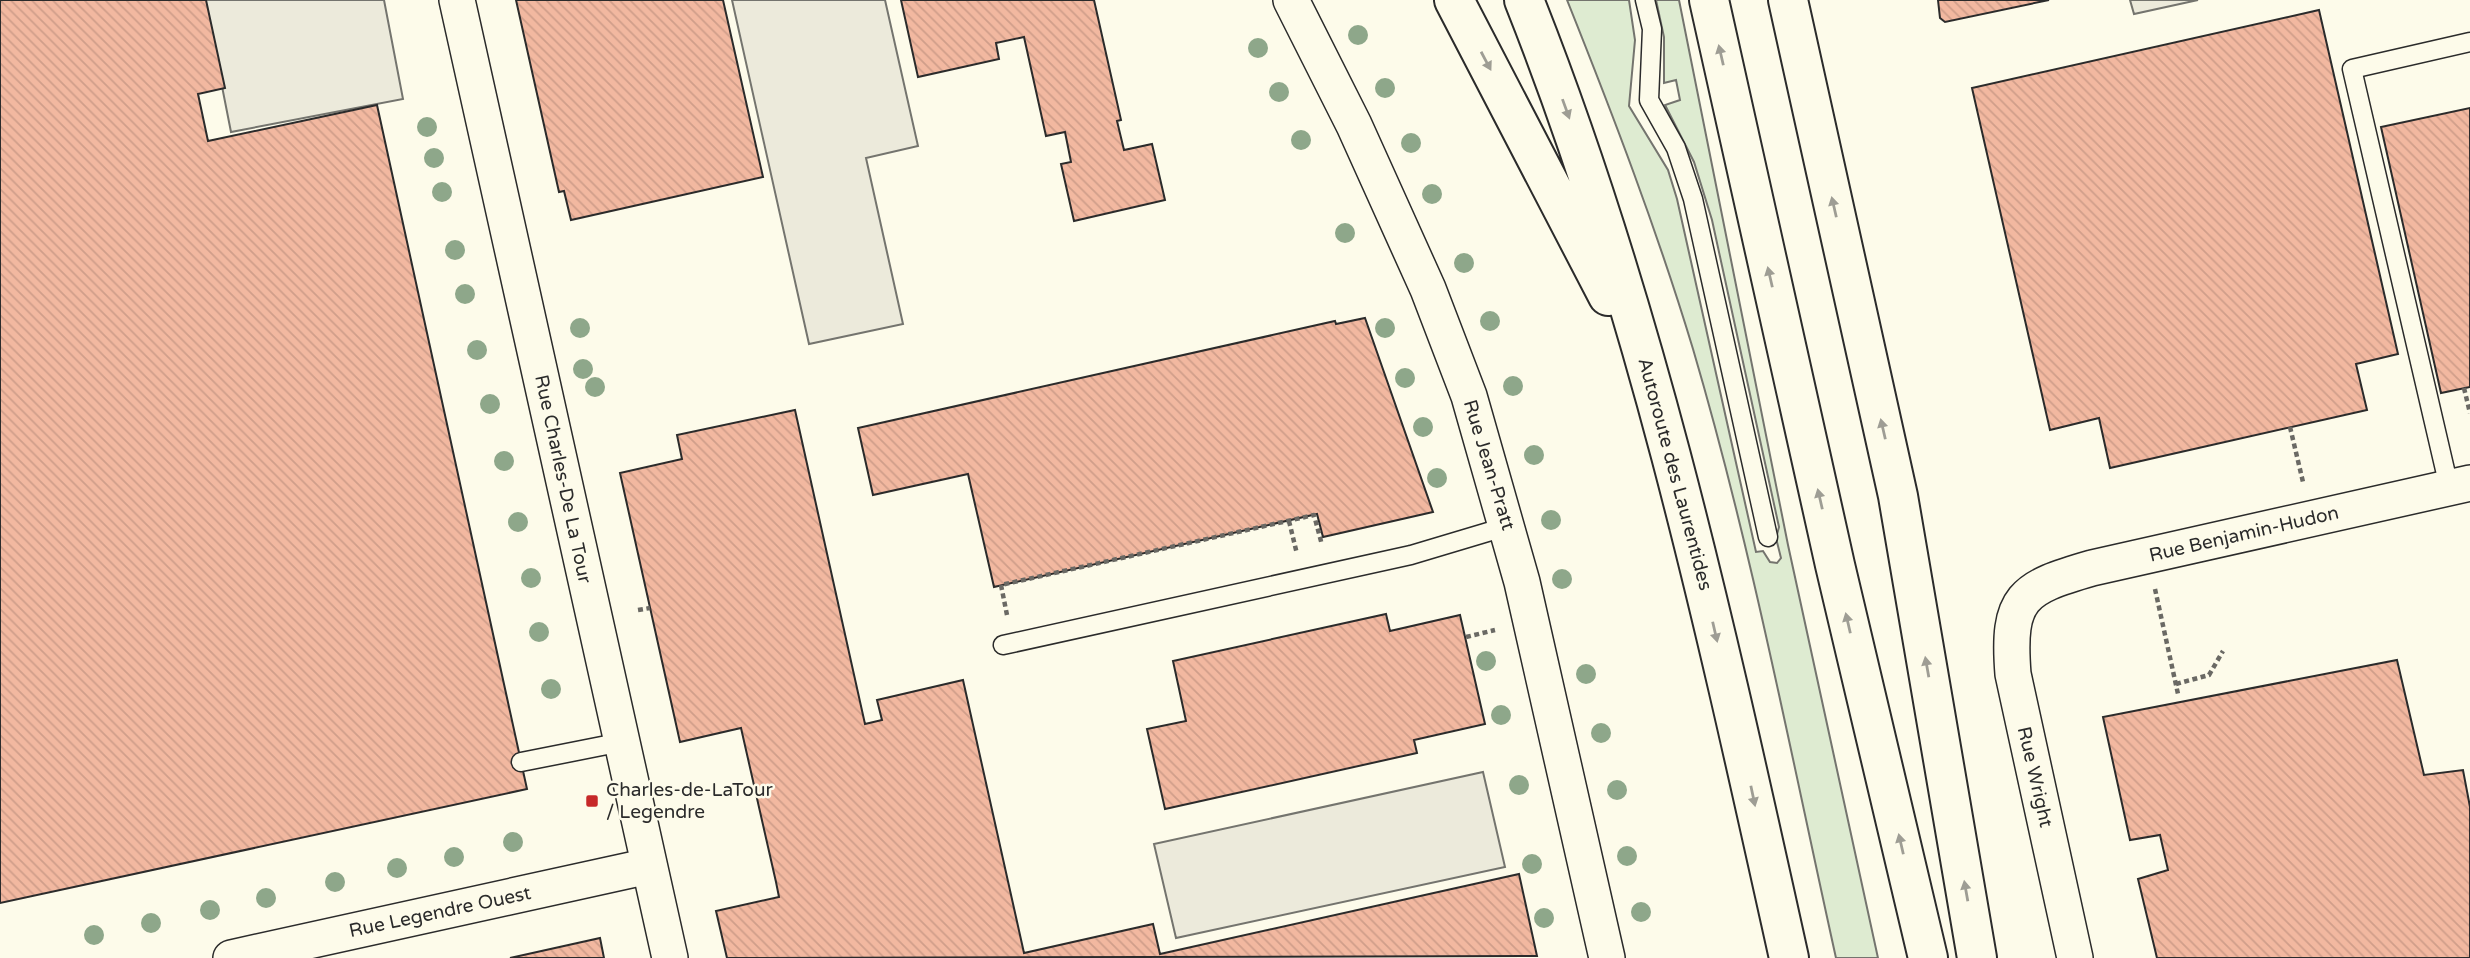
<svg xmlns="http://www.w3.org/2000/svg" width="2470" height="958" font-family="'Varela Round',sans-serif">
<style>
.green{fill:#deebd1;stroke:#74746e;stroke-width:2}
.parking{fill:#eceadb;stroke:#74746e;stroke-width:2}
.building{fill:url(#building-back-hatch);stroke:#2b2b2b;stroke-width:2}
.lines{fill:none;stroke-linecap:round;stroke-linejoin:round}
.lane-casing{stroke:#2b2b2b;stroke-width:21}
.street-casing{stroke:#2b2b2b;stroke-width:38}
.highway-casing{stroke:#2b2b2b;stroke-width:42}
.path{stroke:#6a6964;stroke-width:4.5;stroke-dasharray:5 3.5;stroke-linecap:butt}
.lane{stroke:#fdfbea;stroke-width:18}
.street{stroke:#fdfbea;stroke-width:35}
.highway{stroke:#fdfbea;stroke-width:38}
.tree{fill:#8ea78a}
.oneway{fill:#9e9d94}
.poi-dot{fill:#c62828;stroke:#fdfbea;stroke-width:2.5}
.labels{text-anchor:middle;dominant-baseline:central;stroke-width:5;stroke-linejoin:round;paint-order:stroke}
.street-label{font-size:19px;fill:#2b2b2b;stroke:#fdfbea}
.poi-label{font-size:19px;fill:#2b2b2b;stroke:#fdfbea;text-anchor:start}
</style>
<defs>
<pattern id="building-back-hatch" width="6" height="6" patternUnits="userSpaceOnUse" patternTransform="scale(1.75)"><rect width="6" height="6" fill="#f2b8a0"/><path d="M-1 5l2 2M0 0l6 6M5-1l2 2" fill="none" stroke="#d09e8a"/></pattern>
</defs>
<rect width="100%" height="100%" fill="#fdfbea"/>
<path class="green" d="M1567,0h62l6,40 -6,66 39,64 9,29 79,353 7,-1 7,11 7,1 4,-5 -5,-20 3,-11 -67,-307 -18,-58 -29,-57 15,-5 -4,-20 -12,3v-46l-8,-37h23l109,545 90,413h-42c-45,-203 -84,-409 -143,-609 -36,-119 -80,-234 -126,-349z"/>
<path class="parking" d="M205,0h179l19,99 -172,33z
M732,0h153l33,146 -52,12 37,166 -94,20z
M2130,0h68l-64,14z
M1483,772l22,95 -329,71 -22,-94z"/>
<path class="building" d="M0,0h206l19,88 -27,6 10,47 169,-36 150,684 -527,114z
M516,0h207l40,177 -192,43 -7,-29 -5,1z
M901,0h193l27,120 -4,1 7,29 28,-6 13,56 -91,21 -13,-57 10,-2 -6,-30 -19,4 -22,-99 -28,6 3,16 -81,18z
M1938,0h111l-104,22 -5,-4z
M2319,10l79,344 -42,10 11,46 -257,58 -11,-50 -49,12 -78,-342z
M2470,108v279l-29,6 -60,-266z
M1365,318l68,194 -110,25 -6,-23 -323,73 -26,-113 -95,21 -15,-67 477,-107 1,3z
M795,410l70,314 17,-4 -5,-20 86,-20 61,273 129,-29 7,30 359,-80 18,82 -810,2 -11,-47 63,-14 -3,-15 -35,-154 -61,14 -60,-269 62,-14 -5,-24z
M1386,614l4,17 70,-16 25,109 -71,16 3,13 -252,56 -18,-80 39,-8 -13,-60z
M2397,660l27,115 39,-5 7,37v151h-313l-19,-79 30,-9 -8,-35 -30,5 -27,-123z
M600,938l4,20h-94z"/>
<g class="lines">
<defs>
<path id="lane" d="M1645,0l7,29 -3,71 27,48 17,51 75,338
M2449,487l-97,-418 118,-27
M1003,645l408,-90 97,-29
M521,762l101,-20"/>
<path id="street" d="M457,0l213,958
M1291,0l63,125 74,164 41,107 53,186 85,376
M231,958l418,-92
M2075,958l-62,-284c-6,-77 9,-86 79,-106l378,-85"/>
<path id="highway" d="M1454,0l154,296
M1524,0c123,309 193,634 265,958
M1709,0l126,565 93,393
M1788,0l110,496 79,462"/>
</defs>
<use href="#lane" class="lane-casing"/>
<use href="#street" class="street-casing"/>
<use href="#highway" class="highway-casing"/>
<path class="path" d="M2464,388l6,25
M2290,427l13,55
M1289,521l8,33
M2155,589l23,105
M638,610l12,-2
M1007,615l-6,-30 313,-70 8,30
M1466,637l29,-7
M2176,684l33,-9 14,-24"/>
<use href="#lane" class="lane"/>
<use href="#street" class="street"/>
<use href="#highway" class="highway"/>
</g>
<g class="tree">
<circle cx="1358" cy="35" r="10"/>
<circle cx="1258" cy="48" r="10"/>
<circle cx="1385" cy="88" r="10"/>
<circle cx="1279" cy="92" r="10"/>
<circle cx="427" cy="127" r="10"/>
<circle cx="1301" cy="140" r="10"/>
<circle cx="1411" cy="143" r="10"/>
<circle cx="434" cy="158" r="10"/>
<circle cx="442" cy="192" r="10"/>
<circle cx="1432" cy="194" r="10"/>
<circle cx="1345" cy="233" r="10"/>
<circle cx="455" cy="250" r="10"/>
<circle cx="1464" cy="263" r="10"/>
<circle cx="465" cy="294" r="10"/>
<circle cx="1490" cy="321" r="10"/>
<circle cx="580" cy="328" r="10"/>
<circle cx="1385" cy="328" r="10"/>
<circle cx="477" cy="350" r="10"/>
<circle cx="583" cy="369" r="10"/>
<circle cx="1405" cy="378" r="10"/>
<circle cx="1513" cy="386" r="10"/>
<circle cx="595" cy="387" r="10"/>
<circle cx="490" cy="404" r="10"/>
<circle cx="1423" cy="427" r="10"/>
<circle cx="1534" cy="455" r="10"/>
<circle cx="504" cy="461" r="10"/>
<circle cx="1437" cy="478" r="10"/>
<circle cx="1551" cy="520" r="10"/>
<circle cx="518" cy="522" r="10"/>
<circle cx="531" cy="578" r="10"/>
<circle cx="1562" cy="579" r="10"/>
<circle cx="539" cy="632" r="10"/>
<circle cx="1486" cy="661" r="10"/>
<circle cx="1586" cy="674" r="10"/>
<circle cx="551" cy="689" r="10"/>
<circle cx="1501" cy="715" r="10"/>
<circle cx="1601" cy="733" r="10"/>
<circle cx="1519" cy="785" r="10"/>
<circle cx="1617" cy="790" r="10"/>
<circle cx="513" cy="842" r="10"/>
<circle cx="1627" cy="856" r="10"/>
<circle cx="454" cy="857" r="10"/>
<circle cx="1532" cy="864" r="10"/>
<circle cx="397" cy="868" r="10"/>
<circle cx="335" cy="882" r="10"/>
<circle cx="266" cy="898" r="10"/>
<circle cx="210" cy="910" r="10"/>
<circle cx="1641" cy="912" r="10"/>
<circle cx="1544" cy="918" r="10"/>
<circle cx="151" cy="923" r="10"/>
<circle cx="94" cy="935" r="10"/>
</g>
<defs><path id="oneway-solid" d="M-6-.8H1V-3.2L6.5 0L1 3.2V.8H-6Z" transform="scale(1.75)"/></defs>
<g class="oneway">
<use href="#oneway-solid" transform="translate(1721 55) rotate(-103)"/>
<use href="#oneway-solid" transform="translate(1486 61) rotate(62)"/>
<use href="#oneway-solid" transform="translate(1566 109) rotate(70)"/>
<use href="#oneway-solid" transform="translate(1834 207) rotate(-103)"/>
<use href="#oneway-solid" transform="translate(1770 277) rotate(-103)"/>
<use href="#oneway-solid" transform="translate(1883 429) rotate(-103)"/>
<use href="#oneway-solid" transform="translate(1820 499) rotate(-103)"/>
<use href="#oneway-solid" transform="translate(1848 623) rotate(-103)"/>
<use href="#oneway-solid" transform="translate(1715 632) rotate(77)"/>
<use href="#oneway-solid" transform="translate(1927 667) rotate(-100)"/>
<use href="#oneway-solid" transform="translate(1753 796) rotate(78)"/>
<use href="#oneway-solid" transform="translate(1901 844) rotate(-103)"/>
<use href="#oneway-solid" transform="translate(1966 891) rotate(-100)"/>
</g>
<rect class="poi-dot" x="585" y="794" width="14" height="14" rx="3.5"/>
<g class="labels">
<g class="street-label">
<text transform="translate(1489 465) rotate(73)">Rue Jean-Pratt</text>
<text transform="translate(1675 474) rotate(75)">Autoroute des Laurentides</text>
<text transform="translate(563 479) rotate(78)">Rue Charles-De La Tour</text>
<text transform="translate(2244 534) rotate(-13)">Rue Benjamin-Hudon</text>
<text transform="translate(2035 777) rotate(77)">Rue Wright</text>
<text transform="translate(440 912) rotate(-12)">Rue Legendre Ouest</text>
</g>
<g class="poi-label">
<text x="606" y="790">Charles-de-LaTour<tspan x="606" dy="22">/ Legendre</tspan></text>
</g>
</g>
</svg>
